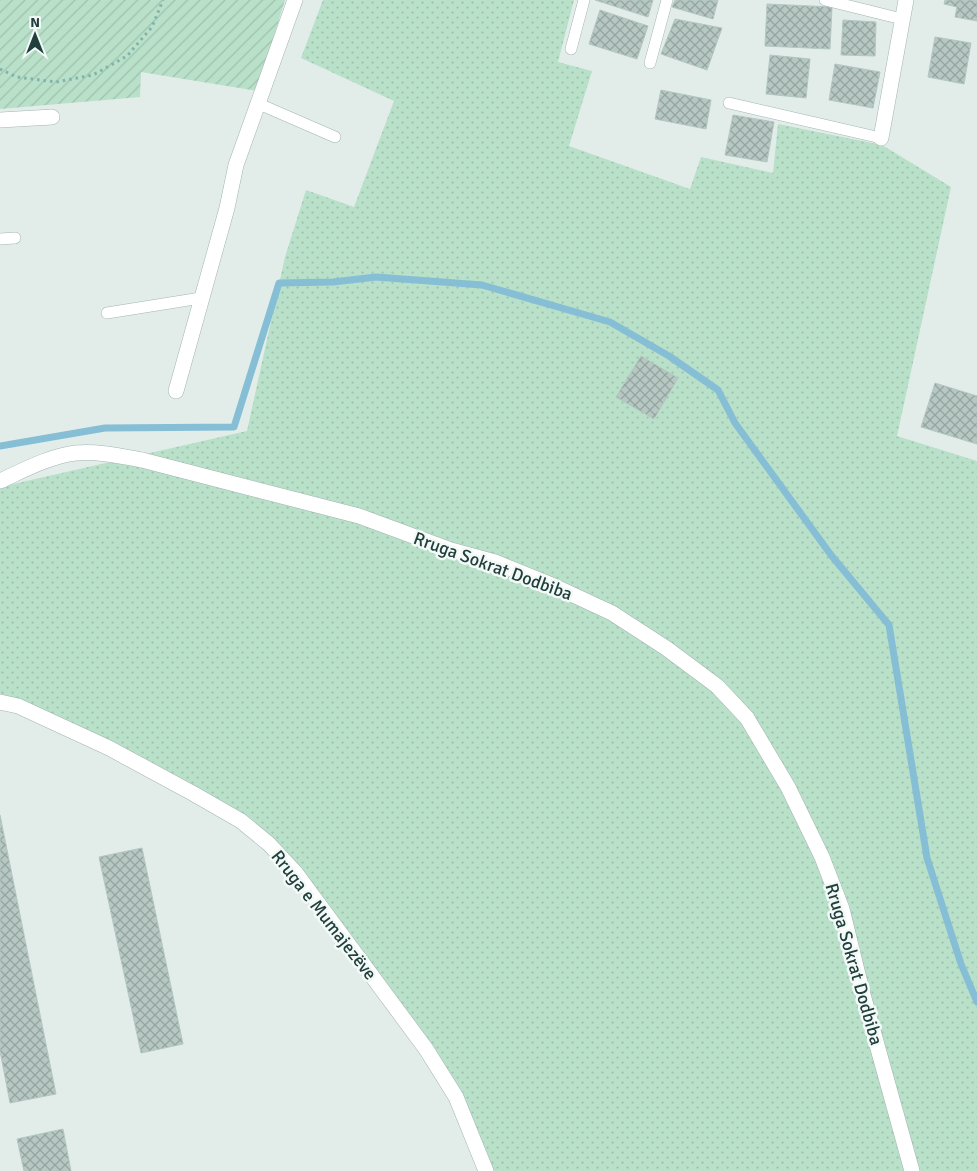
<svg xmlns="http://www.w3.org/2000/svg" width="977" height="1171" font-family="Signika,sans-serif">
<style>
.grass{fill:url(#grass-dots)}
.garden{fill:url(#garden-furrows)}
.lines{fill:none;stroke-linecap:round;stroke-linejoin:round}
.stream{stroke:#86bed6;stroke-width:7}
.building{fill:url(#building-cross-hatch);stroke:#b4c7c2}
.service-casing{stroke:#a4b5b2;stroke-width:12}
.minor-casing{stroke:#a4b5b2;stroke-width:16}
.path{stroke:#80b3aa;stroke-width:3;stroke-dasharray:2.5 4;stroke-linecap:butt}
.service{stroke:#fff;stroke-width:11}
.minor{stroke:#fff;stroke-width:15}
.labels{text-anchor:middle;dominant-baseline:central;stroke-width:5;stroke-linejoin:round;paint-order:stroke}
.street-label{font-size:18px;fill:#213f3c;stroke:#f3f9f7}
</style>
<defs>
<pattern id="grass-dots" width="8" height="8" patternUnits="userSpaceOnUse" patternTransform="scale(1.25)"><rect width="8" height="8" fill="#b9e0c9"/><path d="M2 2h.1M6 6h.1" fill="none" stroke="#9fc1ae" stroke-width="1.8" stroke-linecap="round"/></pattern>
<pattern id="garden-furrows" width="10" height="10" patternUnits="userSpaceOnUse" patternTransform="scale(1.25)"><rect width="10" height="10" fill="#b9e0c9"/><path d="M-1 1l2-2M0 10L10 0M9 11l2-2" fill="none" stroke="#9fc1ae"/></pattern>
<pattern id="building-cross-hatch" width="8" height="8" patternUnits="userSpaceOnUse" patternTransform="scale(1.25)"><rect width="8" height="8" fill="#b7c8c3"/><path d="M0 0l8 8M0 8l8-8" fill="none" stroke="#94a4a0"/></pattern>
</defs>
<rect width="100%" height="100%" fill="#e2edea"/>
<path class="grass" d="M323,0h251l-16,62 34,9 -23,75 121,43 11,-32 72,16 5,-49 104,21 69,42 -54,249 80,25v710h-491l-30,-74 -161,-225 -54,-51 -241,-119v-215l247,-56 38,-174 21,-67 48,17 40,-106 -93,-43z"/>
<path class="garden" d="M0,0h285l-28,91 -116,-19 -1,25 -140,12z"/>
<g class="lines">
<path class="stream" d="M0,446l105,-18 129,-1 45,-144 54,-1 43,-5 106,8 128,37 59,34 49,34 17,33 96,132 58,70 38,233 34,106 16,38"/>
</g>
<path class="building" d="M595,0h58l-5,17z
M675,0h43l-5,19 -41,-12z
M945,0h32v21l-22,-4 2,-10 -13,-3z
M767,4l65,3 -2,42 -65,-3z
M600,10l48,16 -11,33 -48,-15z
M675,19l47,9 -15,42 -46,-16z
M843,20l33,2 -1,34 -34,-1z
M935,37l36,6 -7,41 -36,-7z
M770,55l40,4 -4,39 -40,-4z
M835,64l45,8 -7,36 -44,-8z
M661,90l50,10 -5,29 -51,-10z
M733,115l41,7 -7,40 -42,-7z
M641,356l37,22 -24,41 -38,-22z
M935,383l42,13v48l-56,-17z
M0,815l56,279 -46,9 -10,-52z
M142,848l41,196 -42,9 -42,-196z
M63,1129l8,42h-47l-7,-32z"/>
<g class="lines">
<defs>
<path id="service" d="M825,0l77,19
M571,49l13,-49
M650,63l17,-63
M729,103l152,35
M259,104l76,33
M0,239l15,-1
M107,313l94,-15"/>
<path id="minor" d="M0,120l52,-3
M881,138l25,-138
M176,391l51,-183 9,-43 59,-165
M0,481c24,-11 50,-25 76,-28 22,-2 44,3 66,7l217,56 92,34 44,12 59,24 58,27 54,35 51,38 30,32 41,69 34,70 20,52 20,82 50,180
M0,702l18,4 91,42 85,46 47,27 28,23 26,28 131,177 30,48 30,74"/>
</defs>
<use href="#service" class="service-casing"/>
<use href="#minor" class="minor-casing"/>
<path class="path" d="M0,69l17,8 39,5 37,-7 34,-19 25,-29 11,-27"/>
<use href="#service" class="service"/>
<use href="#minor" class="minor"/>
</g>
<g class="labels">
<g class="street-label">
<text transform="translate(493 566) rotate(20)">Rruga Sokrat Dodbiba</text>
<text transform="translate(324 915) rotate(52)">Rruga e Mumajezëve</text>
<text transform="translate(854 964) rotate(74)">Rruga Sokrat Dodbiba</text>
</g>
</g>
<g transform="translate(35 35)" stroke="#f3f9f7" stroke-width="4" paint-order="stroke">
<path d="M0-4L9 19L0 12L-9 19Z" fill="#213f3c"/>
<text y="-8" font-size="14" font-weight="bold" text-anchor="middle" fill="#213f3c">N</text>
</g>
</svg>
